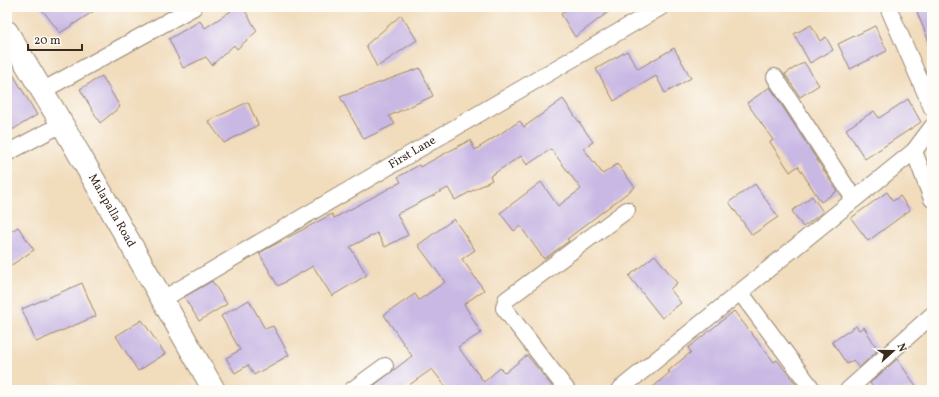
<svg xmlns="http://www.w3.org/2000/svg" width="939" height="397" font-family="Vollkorn,serif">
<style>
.building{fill:#c9b8e4}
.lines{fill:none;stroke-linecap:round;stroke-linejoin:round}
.street-casing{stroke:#96836d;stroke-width:18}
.secondary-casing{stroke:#96836d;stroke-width:24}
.street{stroke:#fff;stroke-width:16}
.secondary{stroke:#fff;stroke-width:22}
.labels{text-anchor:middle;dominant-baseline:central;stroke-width:3.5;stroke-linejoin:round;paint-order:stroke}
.street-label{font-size:12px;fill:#3b2a1e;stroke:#fdfcf7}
</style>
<rect width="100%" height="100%" fill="#fdfcf7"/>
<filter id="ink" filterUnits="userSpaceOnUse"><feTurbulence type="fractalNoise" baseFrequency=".025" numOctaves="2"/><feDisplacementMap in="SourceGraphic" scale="8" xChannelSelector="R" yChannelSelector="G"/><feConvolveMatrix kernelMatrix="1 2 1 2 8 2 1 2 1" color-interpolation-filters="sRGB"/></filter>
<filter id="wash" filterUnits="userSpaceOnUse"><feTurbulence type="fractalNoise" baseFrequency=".012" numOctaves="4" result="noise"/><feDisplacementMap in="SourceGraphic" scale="16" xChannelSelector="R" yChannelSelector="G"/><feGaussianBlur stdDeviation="0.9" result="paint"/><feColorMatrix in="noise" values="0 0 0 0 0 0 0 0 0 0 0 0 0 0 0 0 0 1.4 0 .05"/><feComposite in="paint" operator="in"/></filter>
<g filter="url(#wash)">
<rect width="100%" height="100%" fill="#f1dcbc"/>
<g id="blocks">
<path class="building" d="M40,7h60l-40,26z
M237,7h6l14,24 -20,18 -3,-4 -22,20 -6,-8 -23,11 -14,-29 31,-18 5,7z
M570,7h45l-40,30 -14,-23z
M915,7h17v40h-1z
M401,15l16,25 -40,27 -11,-22z
M811,25l9,16 6,-4 7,13 -23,13 -16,-29z
M875,26l12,25 -37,18 -12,-25z
M674,48l17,30 -26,15 -9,-17 -42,25 -18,-32 31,-18 11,18z
M804,62l15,23 -19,12 -15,-23z
M7,64l30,51 -30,18z
M420,68l13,28 -44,20 6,8 -31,15 -24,-42z
M102,76l18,31 -20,16 -20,-34z
M770,87l67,104 -16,11 -23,-36 -8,6 -20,-30 3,-2 -26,-37z
M563,99l30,43 -10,6 20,26 14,-10 18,23 -68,52 2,2 -25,18 -24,-33 -6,5 -14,-18 41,-31 17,24 23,-17 -30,-40 -24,16 -6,-9 -31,20 2,4 -37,20 -7,-12 -51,26 11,21 -23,12 -8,-14 -27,14 17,28 -35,21 -19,-30 -35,20 -19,-33 73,-39 2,4 67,-36 -3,-5 21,-12 1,2 50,-27 5,10 45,-29 4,6z
M908,99l13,23 -56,37 -19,-30 28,-18 5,7z
M248,102l10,23 -34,18 -16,-22z
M755,184l23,33 -26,18 -23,-33z
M887,192l6,9 7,-5 10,14 -42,31 -17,-23z
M812,196l11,16 -20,15 -11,-16z
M454,219l21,31 -13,9 22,31 -20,14 17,29 -23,14 26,35 16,-14 5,5 22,-18 28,35h-107l-16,-21 -30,21h-34l44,-34 -28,-41 31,-21 4,6 26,-18 -27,-37z
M18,227l16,23 -27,18v-34z
M655,255l22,28 -7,6 11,14 -19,15 -33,-42z
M212,281l15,23 -28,17 -15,-24z
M82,283l14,33 -60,26 -14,-33z
M249,300l16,29 8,-3 16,29 -35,20 -6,-10 -13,8 -9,-15 14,-8 -19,-34z
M734,311l40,51 3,-2 19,24 -7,6h-139l20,-18 -2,-1 23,-19 -3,-4z
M142,320l23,34 -27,17 -22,-35z
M856,326l3,4 5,-3 14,23 -19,18 -6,-8 -6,4 -15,-22z
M897,359l22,31h-44l-5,-7z"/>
</g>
</g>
<g filter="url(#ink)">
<use href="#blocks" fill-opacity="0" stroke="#96836d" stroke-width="1"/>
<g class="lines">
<defs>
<g id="street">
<path d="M888,7l44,101"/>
<path d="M775,77l79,122"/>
<path d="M42,91l152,-84"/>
<path d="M914,151l18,48"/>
<path d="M7,153l55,-29"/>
<path d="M740,292l73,98"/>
<path id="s1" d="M163,299l498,-292"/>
<path d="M352,390l33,-24"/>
<path d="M567,390l-63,-82 2,-8 121,-90"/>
<path d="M619,390l295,-239 18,-24"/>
<path d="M848,390l84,-75"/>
</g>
<g id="secondary">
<path id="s2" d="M7,32l55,92 152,266"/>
</g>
</defs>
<use href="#street" class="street-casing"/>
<use href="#secondary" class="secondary-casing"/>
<use href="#street" class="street"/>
<use href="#secondary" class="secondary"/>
</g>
</g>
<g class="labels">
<g class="street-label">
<text stroke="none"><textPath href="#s1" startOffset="289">First Lane</textPath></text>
<text stroke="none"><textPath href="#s2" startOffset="207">Malapalla Road</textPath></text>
</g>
</g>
<rect width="939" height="397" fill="none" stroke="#fdfcf7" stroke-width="24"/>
<g transform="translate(893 351) rotate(69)" stroke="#fdfcf7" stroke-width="3" paint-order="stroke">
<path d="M0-3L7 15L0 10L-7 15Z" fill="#3b2a1e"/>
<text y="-6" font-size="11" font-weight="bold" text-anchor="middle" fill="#3b2a1e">N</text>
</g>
<path d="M28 44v6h54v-6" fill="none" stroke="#3b2a1e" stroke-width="2"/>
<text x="34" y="44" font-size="12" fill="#3b2a1e" stroke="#fdfcf7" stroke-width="3" paint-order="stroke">20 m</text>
</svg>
